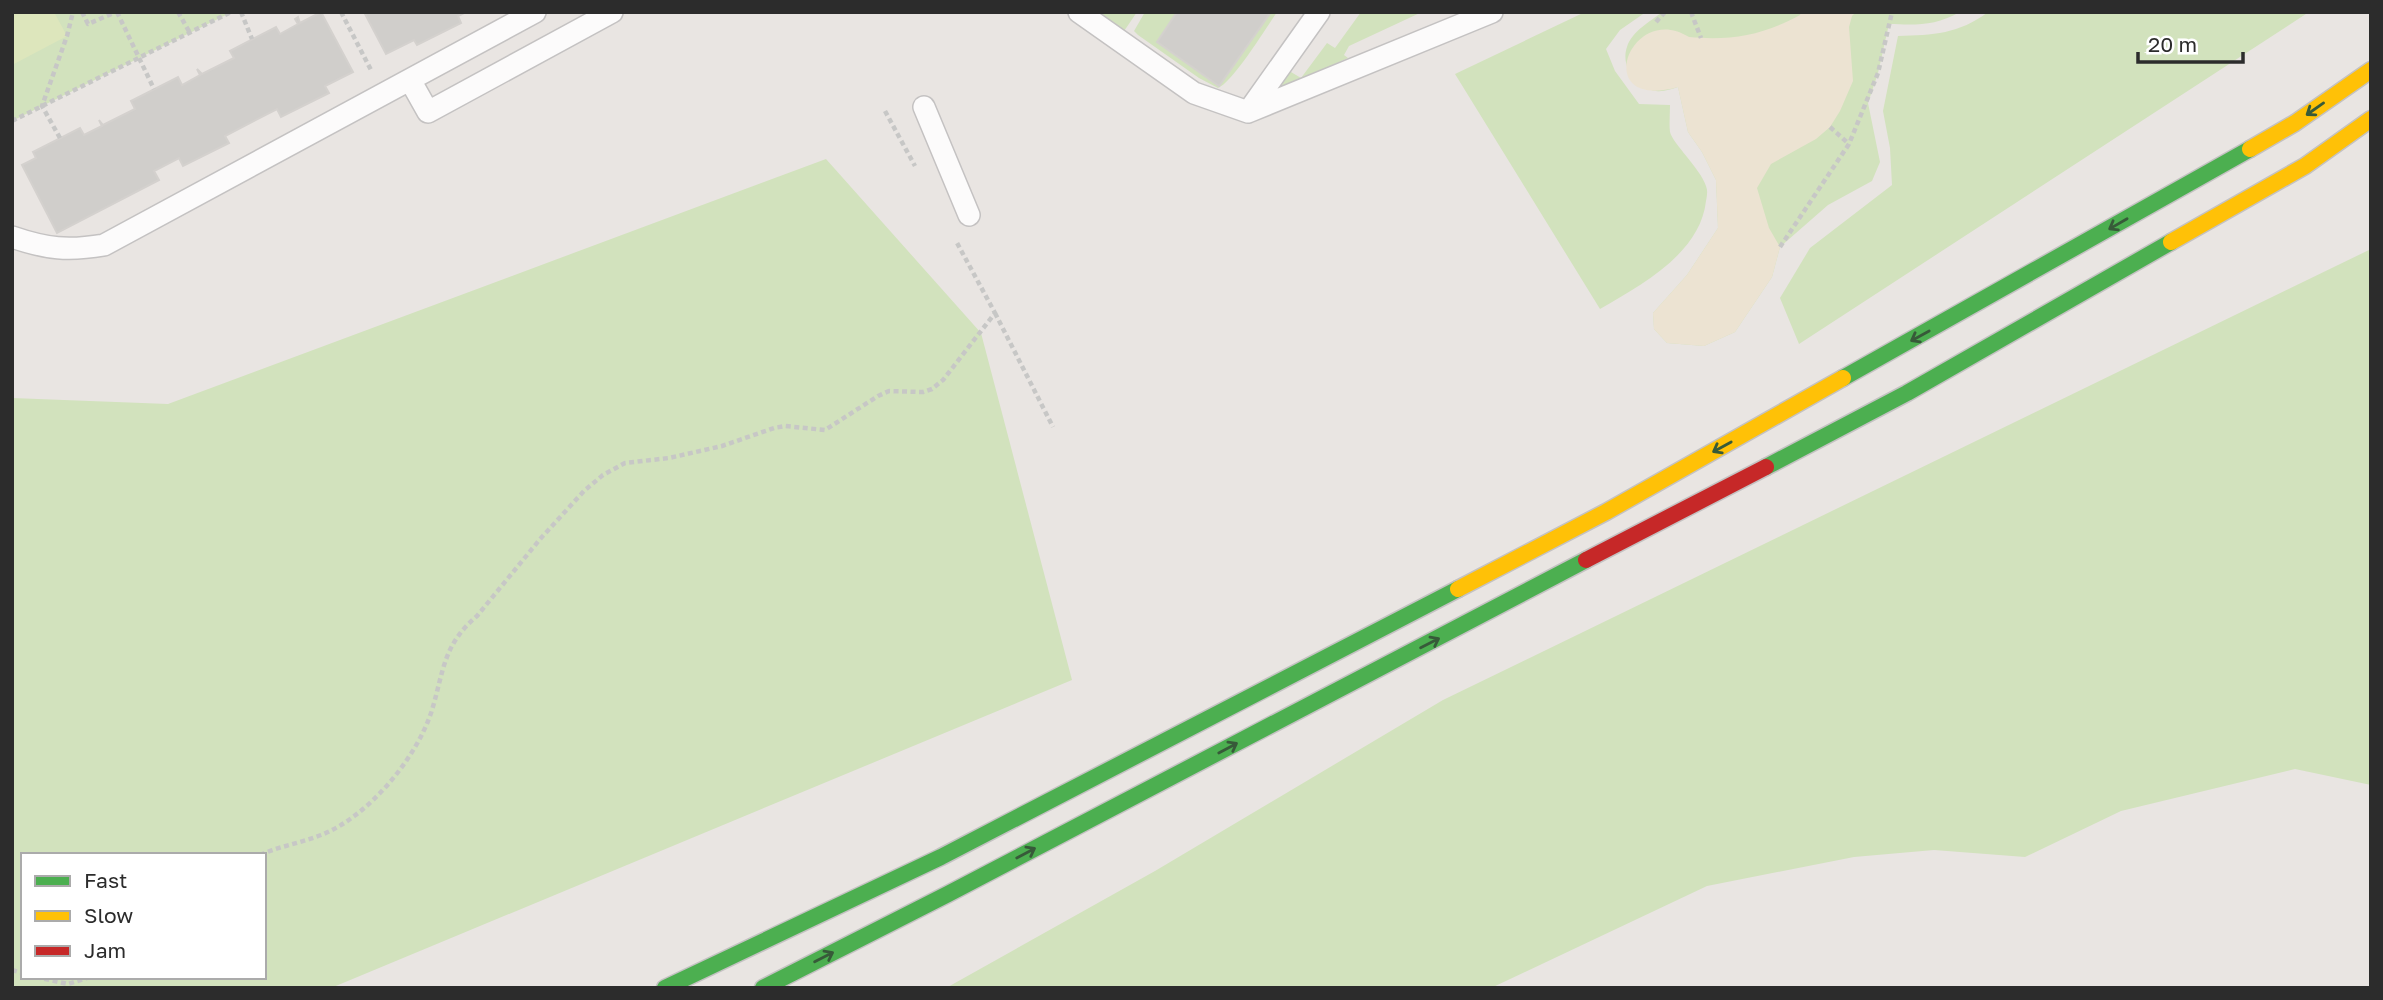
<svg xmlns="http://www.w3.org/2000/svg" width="2383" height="1000" font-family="'Golos Text',sans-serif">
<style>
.green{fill:#d2e2bd;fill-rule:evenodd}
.sand{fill:#ece3d2}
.pitch{fill:#dde6bc}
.building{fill:#d0cecb;stroke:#d4d1ce;stroke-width:2}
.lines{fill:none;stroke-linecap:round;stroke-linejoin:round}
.lane-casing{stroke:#c4c2c2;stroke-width:24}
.fast-casing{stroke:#c4c2c2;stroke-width:19}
.slow-casing{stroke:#c4c2c2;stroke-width:19}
.jam-casing{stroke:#c4c2c2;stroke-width:19}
.path{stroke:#c7c7c6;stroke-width:4.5;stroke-dasharray:5 3.5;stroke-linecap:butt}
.lane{stroke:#fcfbfb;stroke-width:21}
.fast{stroke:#4caf50;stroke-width:16}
.slow{stroke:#ffc107;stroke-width:16}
.jam{stroke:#c62828;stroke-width:16}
.oneway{stroke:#375a39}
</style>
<rect width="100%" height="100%" fill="#e9e5e2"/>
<path class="green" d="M12,12h220l-220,109z
M1079,12h58l-19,28z
M1145,12h32l-20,30 62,43 52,-73h6c-11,16 -44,70 -59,76l-19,-10 -61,-43 -4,-4z
M1361,12h61l-73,34 -5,9 4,3 -79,36 17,-25 15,9 26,-35 8,5z
M1585,12h61l-26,18 -14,19 9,22 24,33 31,1c0,9 -1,19 0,27 3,12 30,36 36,54 2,5 1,10 0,15 -6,53 -65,84 -106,108l-145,-235z
M1662,12h298c-25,14 -43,13 -71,12l-11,49 -10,30 12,59 -8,19 -44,24 -48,42 -8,30 -37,55 -31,14 -37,-3 -13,-14 -1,-16 34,-38 31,-47 -2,-48 -14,-28 -14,-20 -10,-45c-7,2 -14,5 -22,4 -19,-2 -36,-24 -29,-44 5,-16 23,-25 35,-35z
M1988,12h321l-510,332 -19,-46 30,-50 82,-63 -2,-37 -7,-37 15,-75c35,-1 61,-2 90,-24z
M826,159l155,174 91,347 -741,308h-319v-590l156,6zM23,855h241v122h-241z
M2371,249v536l-76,-16 -174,42 -96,46 -91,-7 -80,7 -147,29 -216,102h-545l209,-117 288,-171z"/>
<path class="sand" d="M1801,12h55l-4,4 -3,11 4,54 -13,30 -10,16 -14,12 -45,25 -14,24 12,40 11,19 -8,30 -37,55 -31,14 -37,-3 -13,-14 -1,-16 34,-38 31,-47 -2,-48 -14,-28 -14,-20 -10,-45c-89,25 -48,-87 11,-50 42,4 74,-2 111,-22z"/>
<path class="pitch" d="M12,12h42l13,24 -55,29z"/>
<path class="building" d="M321,12l32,60 -28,14 4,7 -48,24 -4,-8 -52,27 4,7 -46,23 -4,-8 -25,13 5,9 -102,53 -35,-68 14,-7 -3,-6 47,-24 4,7 18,-9 -3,-6 4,5 32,-16 -4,-8 47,-24 4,8 18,-10 -3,-6 5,5 32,-16 -4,-7 46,-24 4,7 18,-10 -3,-5 3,-2 2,6z
M364,12h102l-8,4 3,7 -44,22 -3,-5 -28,14z
M1177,12h94l-52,74 -62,-44z"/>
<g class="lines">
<defs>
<path id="lane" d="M1079,12l115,81 54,19 71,-100
M410,80l18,32 184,-100
M924,107l45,108
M1248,112l244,-100
M12,237c35,12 56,14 92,8l431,-233"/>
<path id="fast" d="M1843,378l407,-229
M1766,467l141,-74 264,-151
M665,988l276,-131 517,-268
M763,988l185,-94 638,-334"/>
<path id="slow" d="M2250,149l45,-26 76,-53
M2171,242l134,-76 66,-47
M1458,589l148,-77 237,-134"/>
<path id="jam" d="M1586,560l180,-93"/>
</defs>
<use href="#lane" class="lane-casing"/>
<use href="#fast" class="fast-casing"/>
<use href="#slow" class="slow-casing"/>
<use href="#jam" class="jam-casing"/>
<path class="path" d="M82,12l6,12 28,-12
M117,12l37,77
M178,12l12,21
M241,12l11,27
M341,12l30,58
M1691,12l10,26
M1656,22l9,-10
M885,111l30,55
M12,121l219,-109
M1830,127l19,17
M60,138l-18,-32 25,-70 6,-24
M1780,247l69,-103 29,-71 14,-61
M995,313l58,114
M260,855c20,-9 41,-12 61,-20 47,-18 96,-77 111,-125 12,-40 11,-65 45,-94l64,-78 43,-47 19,-16 22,-12 44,-5 53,-12 52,-18 11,-2 40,4 53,-34 11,-5 34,1 9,-3 11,-9 52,-67 -39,-72
M12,970l11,3
M36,977l32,7 22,-7"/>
<use href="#lane" class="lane"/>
<use href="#fast" class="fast"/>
<use href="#slow" class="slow"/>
<use href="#jam" class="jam"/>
</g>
<defs><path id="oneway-shaft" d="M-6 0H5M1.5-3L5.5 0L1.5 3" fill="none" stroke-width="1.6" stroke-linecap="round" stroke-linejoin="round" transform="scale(1.75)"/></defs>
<g class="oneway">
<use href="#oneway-shaft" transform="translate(2315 109) rotate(145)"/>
<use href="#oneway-shaft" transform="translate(2118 224) rotate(150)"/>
<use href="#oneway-shaft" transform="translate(1920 336) rotate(151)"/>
<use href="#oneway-shaft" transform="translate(1722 447) rotate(151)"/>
<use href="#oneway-shaft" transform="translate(1430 643) rotate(-27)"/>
<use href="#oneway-shaft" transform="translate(1228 748) rotate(-28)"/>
<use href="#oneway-shaft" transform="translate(1026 853) rotate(-28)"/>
<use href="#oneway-shaft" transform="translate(824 957) rotate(-27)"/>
</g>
<rect width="2383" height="1000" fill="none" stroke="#2c2c2c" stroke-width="28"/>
<rect x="21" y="853" width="245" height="126" fill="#ffffff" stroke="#ababab" stroke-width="2"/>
<rect x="35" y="876" width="35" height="10" fill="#4caf50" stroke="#ababab" stroke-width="2"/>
<text x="84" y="888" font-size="21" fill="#2c2c2c">Fast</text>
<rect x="35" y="911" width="35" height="10" fill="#ffc107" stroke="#ababab" stroke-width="2"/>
<text x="84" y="923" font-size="21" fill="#2c2c2c">Slow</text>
<rect x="35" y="946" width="35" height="10" fill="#c62828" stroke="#ababab" stroke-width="2"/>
<text x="84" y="958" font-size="21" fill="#2c2c2c">Jam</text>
<path d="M2138 52v10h105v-10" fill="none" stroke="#2c2c2c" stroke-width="3.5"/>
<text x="2148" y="52" font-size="21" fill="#2c2c2c" stroke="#ffffff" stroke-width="5" paint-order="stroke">20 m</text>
</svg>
